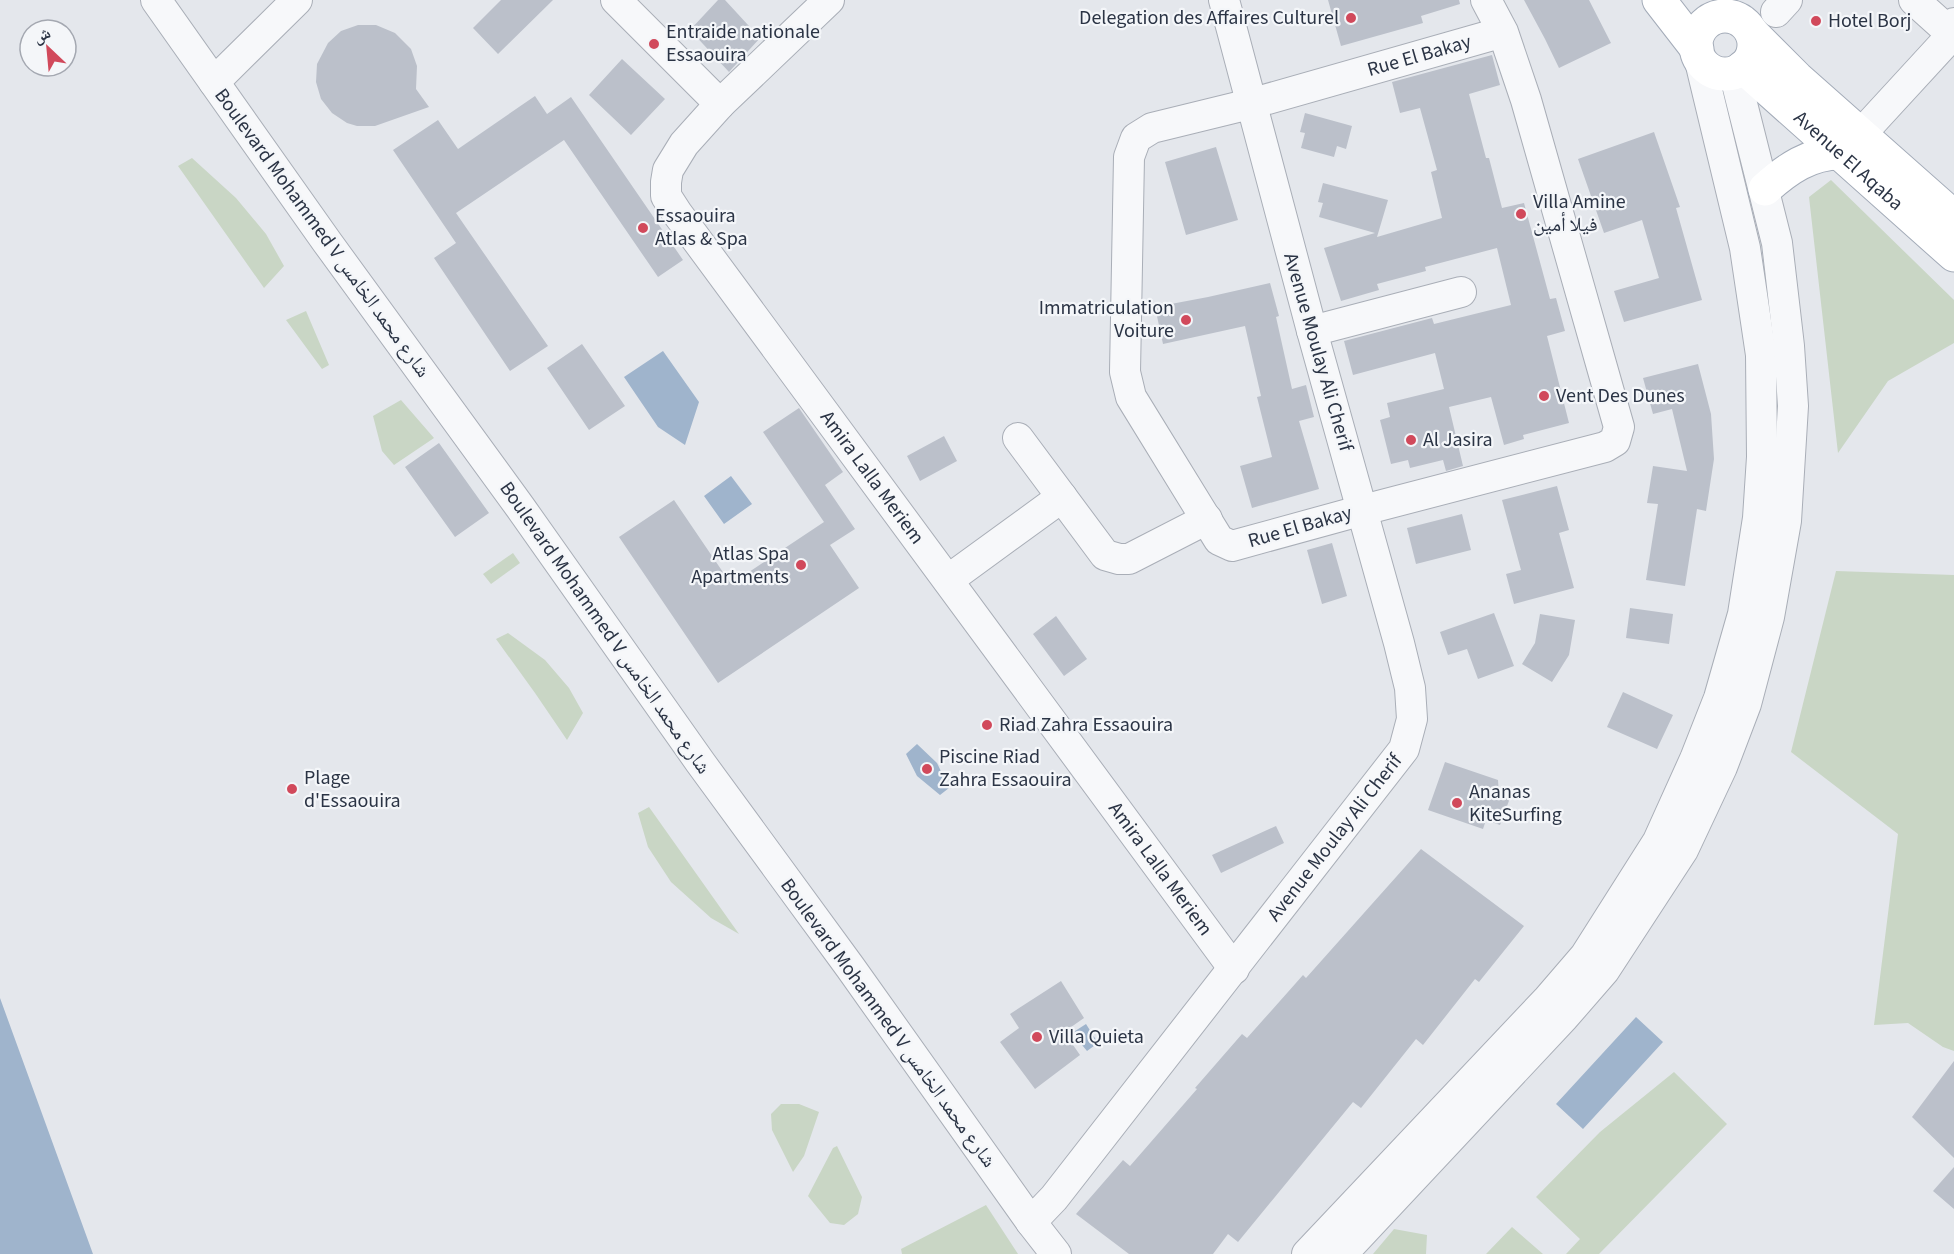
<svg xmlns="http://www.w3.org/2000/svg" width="1954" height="1254" font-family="'Source Sans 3','Noto Naskh Arabic',sans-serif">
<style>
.green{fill:#c9d6c5}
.water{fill:#9fb4cc}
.building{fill:#bbc0ca}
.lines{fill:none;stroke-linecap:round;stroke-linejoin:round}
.minor-casing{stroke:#a9aeb7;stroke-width:32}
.major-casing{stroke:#a3abb8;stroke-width:35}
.minor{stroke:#f7f8fa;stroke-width:30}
.major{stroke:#fff;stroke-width:33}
.poi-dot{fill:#d1495b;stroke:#f4f6f9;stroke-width:2}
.labels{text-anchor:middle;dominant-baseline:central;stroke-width:4.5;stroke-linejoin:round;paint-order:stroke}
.poi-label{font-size:20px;fill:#2b3445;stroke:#f4f6f9;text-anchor:start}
.street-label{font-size:20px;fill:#2b3445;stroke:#f4f6f9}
</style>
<rect width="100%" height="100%" fill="#e4e7ec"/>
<path class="green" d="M192,158l44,40 30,36 18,32 -20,22 -86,-122z
M1831,180l123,120v43l-66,38 -50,72 -29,-256z
M306,311l23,54 -7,4 -36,-49z
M401,400l33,38 -40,27 -12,-14 -9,-35z
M513,553l7,10 -29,21 -8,-10z
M1836,571l118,4v476l-11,-4 -35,-24 -34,2 24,-191 -107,-82z
M508,633l37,27 24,28 14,25 -16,27 -32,-47 -39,-54z
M649,807l90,127 -28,-16 -40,-36 -23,-35 -10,-34z
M1674,1072l53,52 -128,130h-33l14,-15 -44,-42 64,-65z
M781,1104h18l20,8 -15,44 -11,16 -21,-42 -1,-16z
M837,1146l25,51 -4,17 -14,11 -14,-2 -22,-27 25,-48z
M986,1205l32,49h-116l-1,-5z
M1512,1227l31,27h-57z
M1394,1229l33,6 -1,19h-53z"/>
<path class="water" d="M663,351l36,51 -14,43 -27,-18 -34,-50z
M731,476l21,28 -28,20 -20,-28z
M917,744l20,19 12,25 -9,7 -23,-19 -11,-22z
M0,998l93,256h-93z
M1636,1017l27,25 -80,87 -27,-25z
M1086,1024l12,19 -11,8 -15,-18z"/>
<path class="building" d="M501,0h52l-55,54 -25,-26z
M718,0h7l35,38 -31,34 -39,-42z
M1328,0h131l1,4 -39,12 2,7 -82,23z
M1524,0h65l22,43 -52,25 -14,-29z
M358,25h18l19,8 16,16 6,17 -1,23 13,18 -54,19h-18l-10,-3 -15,-10 -11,-14 -5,-17 1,-18 11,-21 13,-12z
M1492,55l8,30 -31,9 17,64h3l13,50 22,-5 26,96 6,-1 9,33 -18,5 22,87 -46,12 1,4 -20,6 -13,-48 -42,10 14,59 -17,5 -3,-11 -33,8 -2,-8 -17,4 -11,-44 10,-3 -3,-14 57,-14 -9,-36 -82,22 -9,-34 88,-23 2,6 77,-19 -14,-57 -72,19 1,4 -49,13 2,6 -38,11 -17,-53 51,-15 -56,-16 4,-14 -5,-1 5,-19 65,17 -11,37 65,-19 -11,-46 6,-2 -17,-62 -20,5 -8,-31z
M622,59l43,40 -34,36 -42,-40z
M535,96l12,18 24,-17 112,163 -25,17 -94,-137 -108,73 92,133 -38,25 -76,-113 22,-15 -63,-93 45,-30 20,29z
M1305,113l47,13 -6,23 -9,-3 -3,11 -33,-9 4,-15 -5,-1z
M1654,132l26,75 -4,1 26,92 -78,22 -10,-31 45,-13 -17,-58 -38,13 -26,-74z
M1216,147l22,73 -52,15 -21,-73z
M1270,283l9,33 -3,1 16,72 14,-4 8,32 -15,4 20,68 -67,19 -12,-42 32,-9 -15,-60 4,-1 -16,-70 -82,18 -8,-37 53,-10z
M582,344l43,62 -36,24 -42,-62z
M1698,364l13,50 3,45 -8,52 -9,-2 -12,77 -39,-6 12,-76 -11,-1 6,-37 34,5 -15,-62 -19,5 -10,-36z
M799,408l44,64 -18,13 30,44 -25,16 29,43 -141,95 -99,-146 55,-37 57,84 93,-62 -61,-90z
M944,436l13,25 -37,20 -13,-25z
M439,443l50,70 -34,24 -50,-70z
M1557,486l12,44 -10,3 15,55 -60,16 -8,-30 15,-4 -19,-70z
M1462,514l9,36 -55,14 -9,-36z
M1332,543l15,53 -25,8 -15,-54z
M1630,608l43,6 -4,30 -43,-6z
M1494,613l20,53 -36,13 -11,-30 -19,6 -8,-23z
M1540,614l35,6 -6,35 -17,27 -30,-18 13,-21z
M1056,616l31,43 -23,17 -31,-42z
M1623,692l50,23 -16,34 -50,-22z
M1445,762l53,18 1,15 11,3 -10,27 -14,-5 -3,9 -55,-19z
M1276,826l8,17 -63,30 -9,-18z
M1421,849l103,77 -45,56 -4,-3 -52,66 -7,-6 -55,69 -8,-6 -115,140 -10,-8 -15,20h-84l-53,-40 47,-54 7,6 67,-77 -2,-1 47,-54 5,4 56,-63 3,3z
M1061,981l23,37 -20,14 16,23 -45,34 -35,-47 19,-14 -9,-14z
M1954,1061v97l-42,-41z
M1954,1167v42l-21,-18z"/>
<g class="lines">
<defs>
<g id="minor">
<path d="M156,0l171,242 193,265 180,255 150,205 181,255 25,32"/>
<path d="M616,0l104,104"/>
<path id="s1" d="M829,0l-109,104 -36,40 -16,26 -2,12v14l11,17 557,756"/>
<path id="s2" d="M1486,0l17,32 23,68 93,327 -4,14 -10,6 -242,63 -131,36 -13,-6 -88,-143 -6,-25 4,-215 7,-19 16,-10 98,-24 253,-72"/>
<path d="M1914,0l40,36"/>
<path d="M1776,12l11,-12"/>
<path d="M214,82l83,-82"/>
<path d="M1861,134l91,-99 2,-12"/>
<path d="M1312,331l149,-39"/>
<path d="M1018,438l87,117 14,4h10l78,-40"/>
<path d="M948,580l114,-83"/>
<path id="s3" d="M1031,1222l23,-24 350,-449 8,-30 -2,-31 -11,-45 -87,-312 -88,-331"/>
<path d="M1307,1254l241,-255 37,-43 73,-115 37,-82 24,-61 24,-84 15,-96 4,-61 -1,-102 -16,-107 -46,-191"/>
<path d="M1342,1254l222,-237 40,-46 79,-121 39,-83 24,-63 23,-87 17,-96 7,-115 -4,-60 -12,-103 -43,-171"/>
</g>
<g id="major">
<path d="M1659,0l38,49"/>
<circle cx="1725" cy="45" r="29"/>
<path d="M1752,33l45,45 157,139"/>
<path id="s4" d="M1743,67l211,188"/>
<path d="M1765,189c22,-20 45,-36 75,-36"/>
</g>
</defs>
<use href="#minor" class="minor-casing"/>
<use href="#major" class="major-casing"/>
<use href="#minor" class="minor"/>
<use href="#major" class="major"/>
</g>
<g class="poi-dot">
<circle cx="1351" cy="18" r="6"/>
<circle cx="1816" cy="21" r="6"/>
<circle cx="654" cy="44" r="6"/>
<circle cx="1521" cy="214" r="6"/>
<circle cx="643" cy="228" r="6"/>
<circle cx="1186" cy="320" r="6"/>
<circle cx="1544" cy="396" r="6"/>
<circle cx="1411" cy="440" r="6"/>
<circle cx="801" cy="565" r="6"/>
<circle cx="987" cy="725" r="6"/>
<circle cx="927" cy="769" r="6"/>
<circle cx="292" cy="789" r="6"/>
<circle cx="1457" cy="803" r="6"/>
<circle cx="1037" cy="1037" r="6"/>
</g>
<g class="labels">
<g class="poi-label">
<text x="1339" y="18" text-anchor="end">Delegation des Affaires Culturel</text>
<text x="1828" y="21">Hotel Borj</text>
<text x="666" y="32">Entraide nationale<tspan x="666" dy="23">Essaouira</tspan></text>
<text x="1533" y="202">Villa Amine<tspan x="1533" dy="23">فيلا أمين</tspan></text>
<text x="655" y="216">Essaouira<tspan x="655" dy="23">Atlas &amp; Spa</tspan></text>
<text x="1174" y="308" text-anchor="end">Immatriculation<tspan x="1174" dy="23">Voiture</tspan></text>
<text x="1556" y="396">Vent Des Dunes</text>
<text x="1423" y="440">Al Jasira</text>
<text x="789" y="554" text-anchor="end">Atlas Spa<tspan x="789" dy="23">Apartments</tspan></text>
<text x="999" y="725">Riad Zahra Essaouira</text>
<text x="939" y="757">Piscine Riad<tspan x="939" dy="23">Zahra Essaouira</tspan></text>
<text x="304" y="778">Plage<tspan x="304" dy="23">d'Essaouira</tspan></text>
<text x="1469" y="792">Ananas<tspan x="1469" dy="23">KiteSurfing</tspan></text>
<text x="1049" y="1037">Villa Quieta</text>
</g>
<g class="street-label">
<text stroke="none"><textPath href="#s2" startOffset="1599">Rue El Bakay</textPath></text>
<text stroke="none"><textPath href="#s4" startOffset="141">Avenue El Aqaba</textPath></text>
<text transform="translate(322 233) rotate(54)">Boulevard Mohammed V شارع محمد الخامس</text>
<text transform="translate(1318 352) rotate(74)">Avenue Moulay Ali Cherif</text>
<text stroke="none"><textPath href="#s1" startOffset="610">Amira Lalla Meriem</textPath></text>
<text transform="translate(1300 527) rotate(-16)">Rue El Bakay</text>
<text transform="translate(605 628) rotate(55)">Boulevard Mohammed V شارع محمد الخامس</text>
<text stroke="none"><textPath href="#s3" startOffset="490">Avenue Moulay Ali Cherif</textPath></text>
<text stroke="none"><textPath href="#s1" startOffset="1096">Amira Lalla Meriem</textPath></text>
<text transform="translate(888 1023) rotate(54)">Boulevard Mohammed V شارع محمد الخامس</text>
</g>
</g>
<g transform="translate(48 48) rotate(334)"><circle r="28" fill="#f4f6f9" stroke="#a4a8b1" stroke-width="1.5"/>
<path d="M0-4.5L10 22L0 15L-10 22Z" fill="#d1495b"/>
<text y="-9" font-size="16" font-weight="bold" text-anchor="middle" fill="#2b3445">ش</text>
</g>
</svg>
